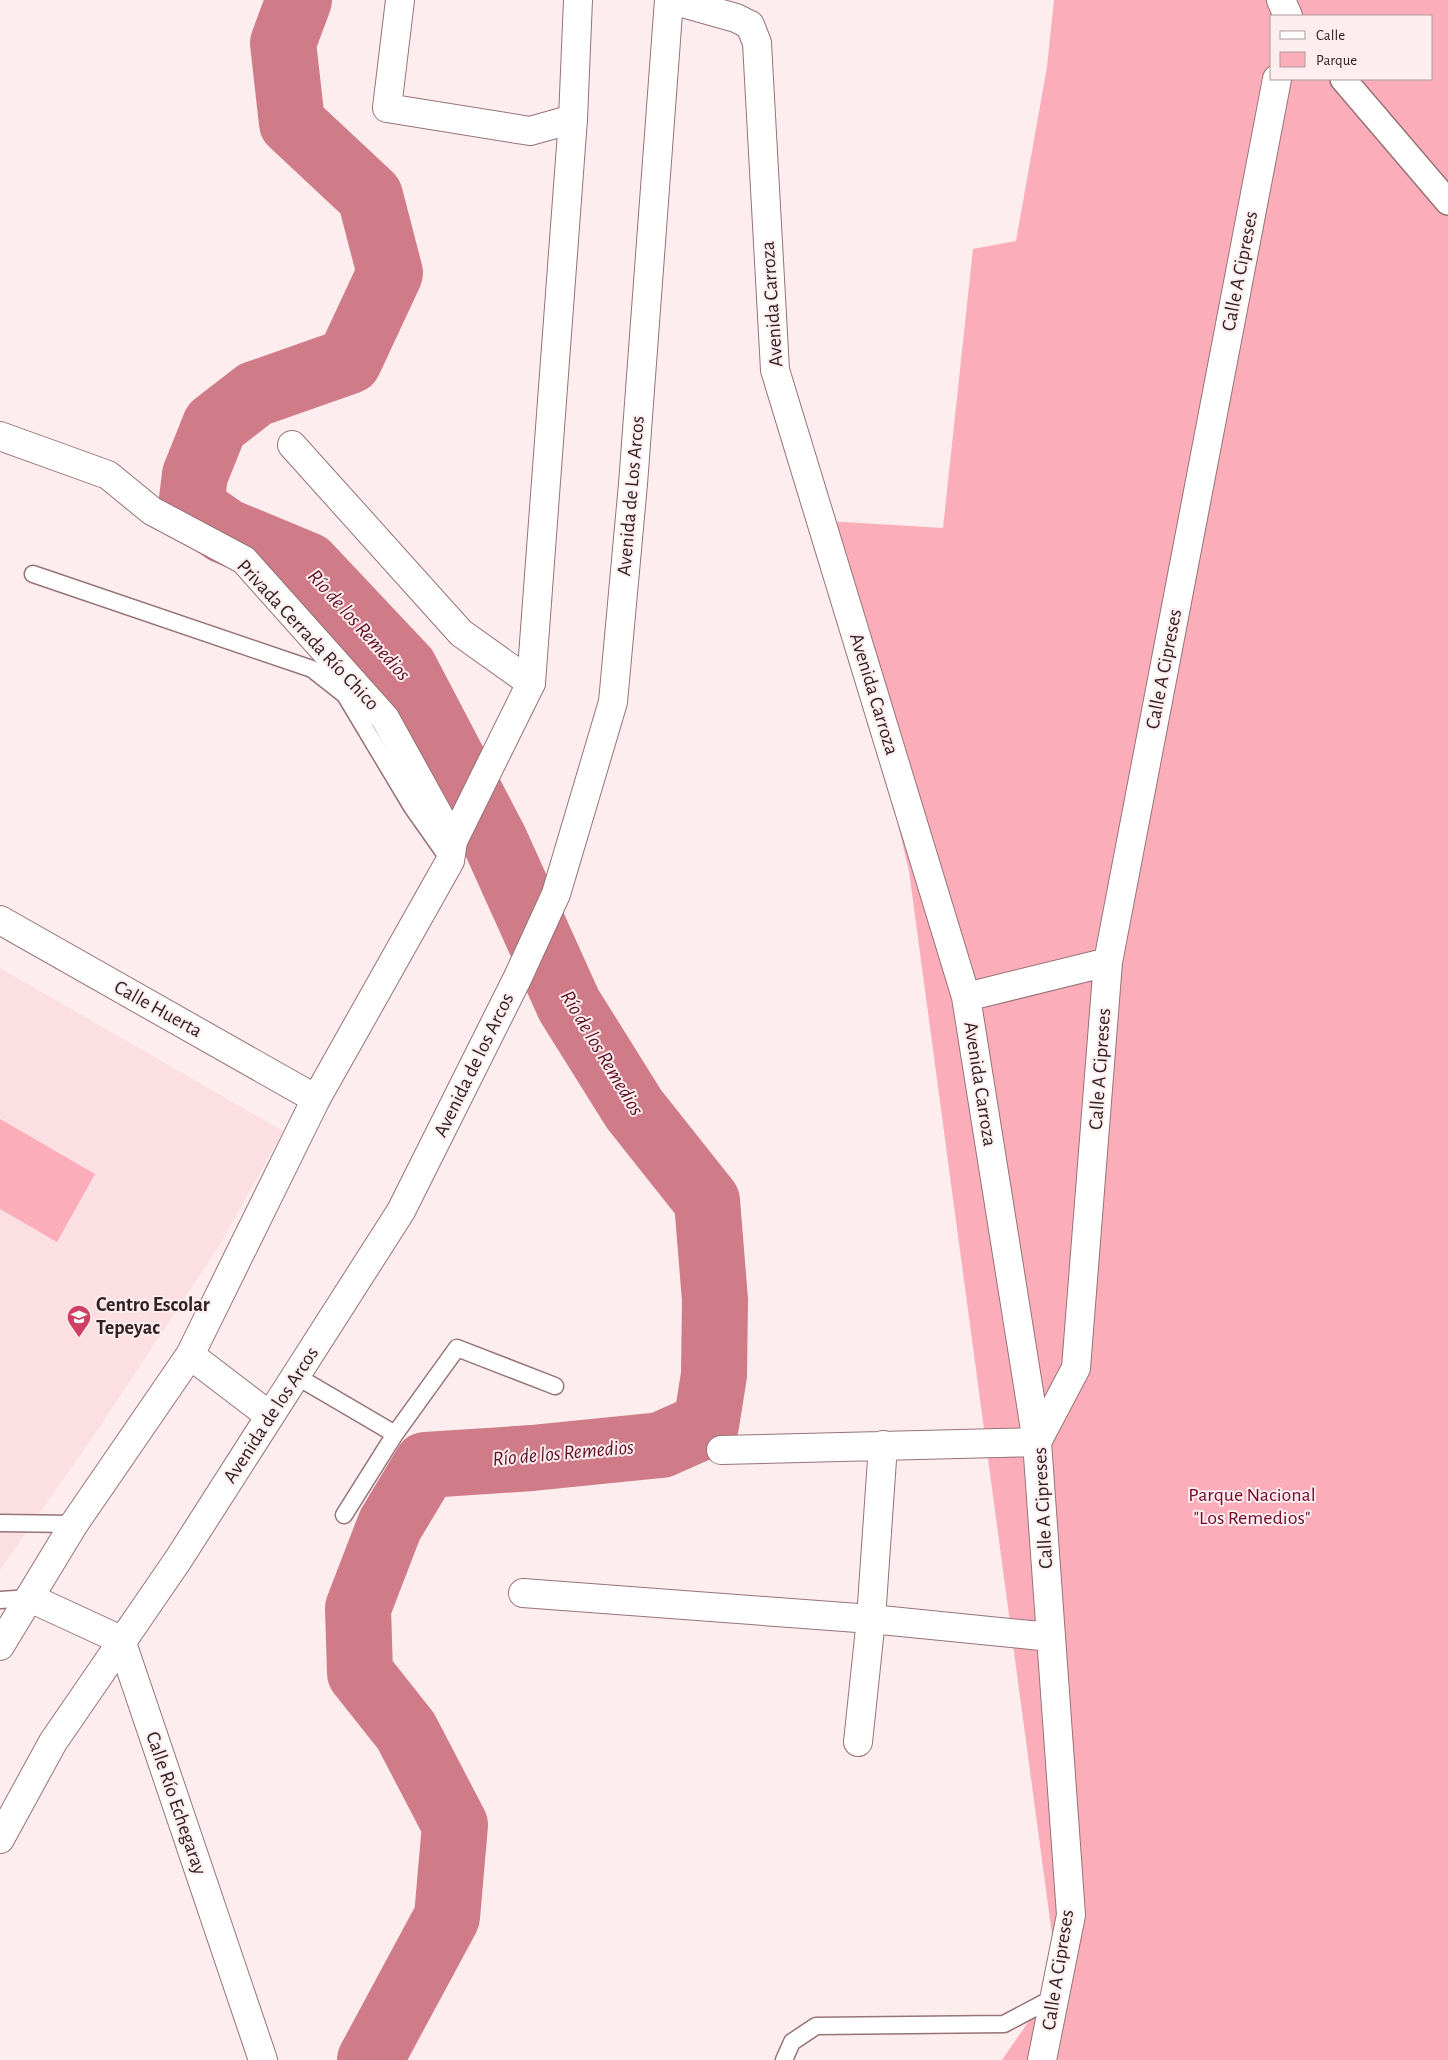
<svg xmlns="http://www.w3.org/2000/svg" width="1448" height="2060" font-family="'Alegreya Sans',sans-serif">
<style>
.built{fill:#fcdfe2}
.green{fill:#fbaeb9;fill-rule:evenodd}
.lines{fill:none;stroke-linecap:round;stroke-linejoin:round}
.river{stroke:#cf7b88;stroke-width:66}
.service-casing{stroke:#967377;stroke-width:19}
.pedestrian-casing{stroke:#967377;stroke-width:28}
.minor-casing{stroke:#967377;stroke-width:30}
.secondary-casing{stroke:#967377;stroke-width:30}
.service{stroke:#fff;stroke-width:16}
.pedestrian{stroke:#fff;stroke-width:25}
.minor{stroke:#fff;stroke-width:28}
.secondary{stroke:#fff;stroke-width:28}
.labels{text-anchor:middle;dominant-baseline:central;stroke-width:4;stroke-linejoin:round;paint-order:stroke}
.street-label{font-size:20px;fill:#302224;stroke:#fdedef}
.poi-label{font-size:20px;font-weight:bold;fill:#302224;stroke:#fdedef;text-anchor:start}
.park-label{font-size:20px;fill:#71082b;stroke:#fdedef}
.water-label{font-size:21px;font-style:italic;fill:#5e1126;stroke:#fdedef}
</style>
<rect width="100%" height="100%" fill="#fdedef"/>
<path class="built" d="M0,968l283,163 -64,115 -122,185 -97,139z"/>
<path class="green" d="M1054,0h394v2060h-446l56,-81 -149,-1108 -83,-350 117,7 30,-279 43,-8 31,-174zM1272,16h160v63h-160z
M0,1119l95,55 -38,68 -57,-33z"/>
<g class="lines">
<path class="river" d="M299,0l-16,43 9,80 78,73 20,77 -41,88 -94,33 -40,31 -20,50 -4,32 34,24 82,34 98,104 90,172 74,164 65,104 73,92 8,99 -1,75 -8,50 -45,20 -129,13 -106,7 -36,60 -32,83 2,65 46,58 49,94 -8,92 -77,143"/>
<defs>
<path id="service" d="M33,574l279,95 33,26 67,112 38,54
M296,1376l99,58
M344,1515l51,-81 62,-86 98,38
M0,1523l74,1
M0,1600l30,-2
M784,2060l8,-18 24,-16 188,-2 51,-27"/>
<path id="pedestrian" d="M1343,79l105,123"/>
<path id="minor" d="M400,0l-13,108 143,23 43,-12
M672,0l64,18 14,7 7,18 18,327 191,627 71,445 -316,8
M1281,0l7,16
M0,436l108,39 44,36 92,49 141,158 68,123
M292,445l169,188 70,50
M0,920l316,179
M966,997l142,-35
M523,1593l348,26 180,18
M30,1598l91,42 142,420
M858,1742l13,-123 12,-174
M1042,2060l29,-145 -34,-473 39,-74 32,-406 169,-883"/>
<path id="secondary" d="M190,1355l80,61
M0,1646l74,-122 116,-169 126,-256 134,-238 3,-20 78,-158 42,-564 5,-119
M0,1839l53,-97 125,-182 223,-349 117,-234 38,-83 57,-192 20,-218 36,-484"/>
</defs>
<use href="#service" class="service-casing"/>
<use href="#pedestrian" class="pedestrian-casing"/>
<use href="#minor" class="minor-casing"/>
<use href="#secondary" class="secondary-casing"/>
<use href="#service" class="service"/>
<use href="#pedestrian" class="pedestrian"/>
<use href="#minor" class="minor"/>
<use href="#secondary" class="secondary"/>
</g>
<defs>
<symbol id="school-pin" viewBox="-11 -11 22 30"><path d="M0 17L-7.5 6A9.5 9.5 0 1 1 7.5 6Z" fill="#cf3f63" stroke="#fdedef"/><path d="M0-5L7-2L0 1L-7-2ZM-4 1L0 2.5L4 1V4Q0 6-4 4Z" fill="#fff"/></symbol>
</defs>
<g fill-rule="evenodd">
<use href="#school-pin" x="65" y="1303" width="28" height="38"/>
</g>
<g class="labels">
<g class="street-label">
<text transform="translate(1240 271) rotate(-79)">Calle A Cipreses</text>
<text transform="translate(772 304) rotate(-94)">Avenida Carroza</text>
<text transform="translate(631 496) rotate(-85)">Avenida de Los Arcos</text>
<text transform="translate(308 635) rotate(47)">Privada Cerrada Río Chico</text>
<text transform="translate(1164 669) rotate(-79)">Calle A Cipreses</text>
<text transform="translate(874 694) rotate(73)">Avenida Carroza</text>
<text transform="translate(158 1009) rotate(29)">Calle Huerta</text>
<text transform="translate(474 1065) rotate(-64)">Avenida de los Arcos</text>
<text transform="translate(1100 1069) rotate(-86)">Calle A Cipreses</text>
<text transform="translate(980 1084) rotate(81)">Avenida Carroza</text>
<text transform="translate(271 1415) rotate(-57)">Avenida de los Arcos</text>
<text transform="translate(1043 1508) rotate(-93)">Calle A Cipreses</text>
<text transform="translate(176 1803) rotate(71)">Calle Río Echegaray</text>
<text transform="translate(1058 1970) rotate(-81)">Calle A Cipreses</text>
</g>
<g class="poi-label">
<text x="96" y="1305">Centro Escolar<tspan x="96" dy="23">Tepeyac</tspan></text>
</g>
<g class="park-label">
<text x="1252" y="1495">Parque Nacional<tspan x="1252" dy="23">"Los Remedios"</tspan></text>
</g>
<g class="water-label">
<text transform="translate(359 625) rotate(48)">Río de los Remedios</text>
<text transform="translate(602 1053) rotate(59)">Río de los Remedios</text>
<text transform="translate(563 1453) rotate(-5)">Río de los Remedios</text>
</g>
</g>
<rect x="1270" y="15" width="162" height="65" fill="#fdedef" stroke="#ab9c9e"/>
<rect x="1280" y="31" width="25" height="8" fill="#ffffff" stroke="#ab9c9e"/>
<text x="1316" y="40" font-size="15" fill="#302224">Calle</text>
<rect x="1280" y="52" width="25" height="15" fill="#fbaeb9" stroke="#ab9c9e"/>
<text x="1316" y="65" font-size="15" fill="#302224">Parque</text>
</svg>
